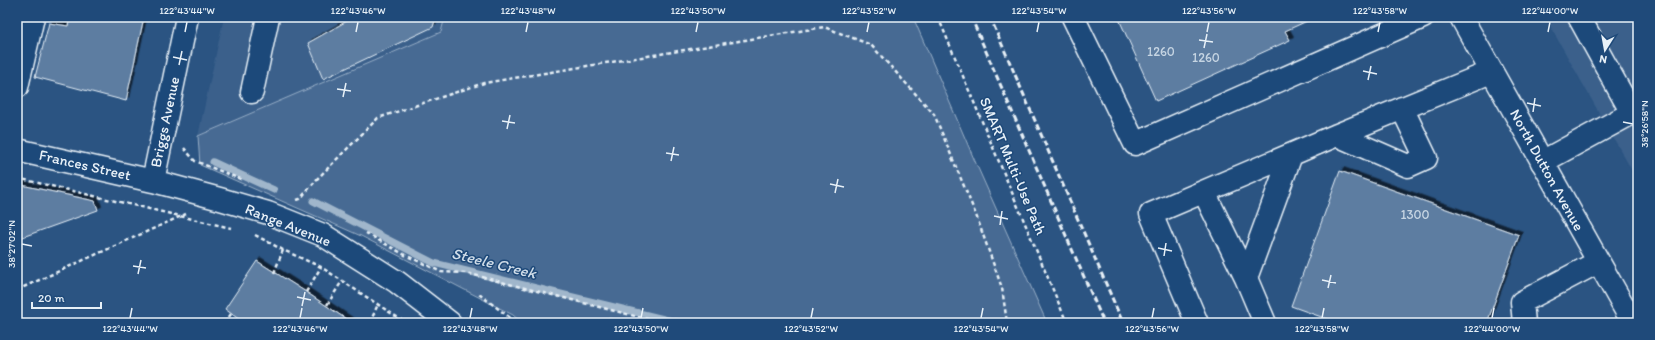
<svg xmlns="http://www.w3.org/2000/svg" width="1655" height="340" font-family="Itim,sans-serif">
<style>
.built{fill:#3a608b}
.green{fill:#476b93;stroke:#98aec6}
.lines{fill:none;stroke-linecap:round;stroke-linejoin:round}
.stream{stroke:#a0b6cb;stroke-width:7}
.building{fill:#5d7da1;stroke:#e8f1f8;filter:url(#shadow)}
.minor-casing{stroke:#e8f1f8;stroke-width:25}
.major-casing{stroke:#e8f1f8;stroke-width:25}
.path{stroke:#e8f1f8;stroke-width:2.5;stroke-dasharray:4 3;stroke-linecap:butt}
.minor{stroke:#1f4a7a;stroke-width:22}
.major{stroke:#1f4a7a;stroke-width:22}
.rail{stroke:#e8f1f8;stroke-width:3;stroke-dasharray:6 3;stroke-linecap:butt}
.ticks{fill:none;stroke:#e8f1f8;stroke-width:1.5}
.labels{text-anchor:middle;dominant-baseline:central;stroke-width:3;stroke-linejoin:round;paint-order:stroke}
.number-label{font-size:13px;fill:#c5d4e2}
.street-label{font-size:15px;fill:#e8f1f8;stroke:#1f4a7a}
.water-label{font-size:16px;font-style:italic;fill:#d0dde9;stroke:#1f4a7a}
.neatline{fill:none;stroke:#e8f1f8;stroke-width:1.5}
.ticks-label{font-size:10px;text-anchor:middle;fill:#e8f1f8}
</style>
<defs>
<filter id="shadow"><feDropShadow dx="3.5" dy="-3.5" stdDeviation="0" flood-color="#0009"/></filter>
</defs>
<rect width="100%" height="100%" fill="#2b5482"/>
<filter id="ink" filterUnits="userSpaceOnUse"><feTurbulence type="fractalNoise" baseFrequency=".025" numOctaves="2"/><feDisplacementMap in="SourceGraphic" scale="8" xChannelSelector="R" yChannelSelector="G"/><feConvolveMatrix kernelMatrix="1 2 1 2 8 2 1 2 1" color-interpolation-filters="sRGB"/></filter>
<g filter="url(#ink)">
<path class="built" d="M224,17h221l-4,15 -243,104z
M1545,17h93v164l-36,-63z"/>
<path class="green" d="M445,17h468l61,142 73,164h-416l-22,-5 -2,5h-85l-9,-8 -152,-79 -161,-71 -2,-29 243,-104z"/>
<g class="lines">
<path class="stream" d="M213,162l61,28
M313,201l121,62 246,60"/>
</g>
<path class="building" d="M70,17h74l-18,84 -91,-24 14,-54 19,3z
M354,17h82l-3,10 -110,52 -15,-36z
M1118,17h198l-31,14 5,9 -134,61z
M1340,171l179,64 -32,88h-149l-47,-17z
M17,184l78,17 3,9 -81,29z
M257,261l49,31 46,31h-108l-19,-14z"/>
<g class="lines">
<defs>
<path id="minor" d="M1073,17l62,127 288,-127
M17,87l16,-70
M252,92l16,-75
M1337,135l71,31 18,-8 -24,-50
M17,150l136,31 67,18 48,14 55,22 74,47 53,41
M1542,162l90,-49 -53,-96
M153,181l34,-164
M1204,192l42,86
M1197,323l-46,-109 186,-79 154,-63
M1265,323l-19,-45 45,-123
M1524,323l-2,-21 76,-40"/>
<path id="major" d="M1461,17l172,306"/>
</defs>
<use href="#minor" class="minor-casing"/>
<use href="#major" class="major-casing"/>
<path class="path" d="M938,17l129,306
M184,148l11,13 48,19
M17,178l214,50
M297,200l3,-1 17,-20 61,-61 106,-35 340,-56 47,18 63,69 42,101 26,73 5,35
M366,233l39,22 28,13 8,4 25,1 196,50
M255,235l28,15 38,17 85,56
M274,273l9,-23
M17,290l169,-76
M306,292l15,-25
M479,294l38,29
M327,305l15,-24
M225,323l6,-9
M370,323l8,-19
M613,323h1"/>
<use href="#minor" class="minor"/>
<use href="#major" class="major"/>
<path class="rail" d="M971,17l133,306
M990,17l133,306"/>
</g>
</g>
<path class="ticks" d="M185,32l2,-10M356,32l2,-10M526,32l2,-10M696,32l2,-10M867,32l2,-10M1037,32l2,-10M1207,32l2,-10M1378,32l2,-10M1548,32l2,-10M1199,40l14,2M1204,48l3,-14M173,57l14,3M179,65l3,-14M1363,71l14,3M1368,80l3,-14M337,89l14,2M343,97l3,-14M1527,103l14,3M1533,112l2,-14M502,121l13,2M1623,122l10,2M507,129l3,-14M666,153l13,2M671,161l3,-14M830,184l14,3M835,193l3,-14M994,216l14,3M1000,225l2,-14M22,244l10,2M1158,248l14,3M1164,256l2,-13M133,266l13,2M138,274l3,-14M1322,280l14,3M1328,288l3,-13M297,297l14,3M302,306l3,-14M130,318l2,-10M300,318l2,-10M470,318l2,-10M641,318l2,-10M811,318l2,-10M981,318l2,-10M1152,318l2,-10M1322,318l2,-10M1492,318l2,-10"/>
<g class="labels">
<g class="number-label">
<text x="1161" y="51">1260</text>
<text x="1206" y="57">1260</text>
<text x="1415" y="214">1300</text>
</g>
<g class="street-label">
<text transform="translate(165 122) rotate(-78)">Briggs Avenue</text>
<text transform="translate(85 165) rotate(13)">Frances Street</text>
<text transform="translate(1013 166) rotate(67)">SMART Multi-Use Path</text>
<text transform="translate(1547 170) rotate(61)">North Dutton Avenue</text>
<text transform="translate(288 225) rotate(22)">Range Avenue</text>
</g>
<g class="water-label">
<text transform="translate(494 263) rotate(14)">Steele Creek</text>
</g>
</g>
<rect width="1655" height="340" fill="none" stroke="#1f4a7a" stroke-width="44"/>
<g transform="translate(1605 50) rotate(191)" stroke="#1f4a7a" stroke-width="3" paint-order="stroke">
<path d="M0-3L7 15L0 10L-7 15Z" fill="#e8f1f8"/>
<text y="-6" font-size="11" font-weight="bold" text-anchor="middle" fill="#e8f1f8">N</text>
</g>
<path d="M32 302v6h69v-6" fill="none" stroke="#e8f1f8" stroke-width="2"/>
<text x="38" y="302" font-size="12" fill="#e8f1f8" stroke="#1f4a7a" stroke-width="3" paint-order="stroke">20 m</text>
<rect x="22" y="22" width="1611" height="296" class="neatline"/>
<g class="ticks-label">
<text x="187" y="14">122°43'44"W</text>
<text x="358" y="14">122°43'46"W</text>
<text x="528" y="14">122°43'48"W</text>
<text x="698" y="14">122°43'50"W</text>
<text x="869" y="14">122°43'52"W</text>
<text x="1039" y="14">122°43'54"W</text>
<text x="1209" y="14">122°43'56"W</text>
<text x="1380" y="14">122°43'58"W</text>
<text x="1550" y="14">122°44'00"W</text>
<text transform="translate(1644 124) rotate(-90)" y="4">38°26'58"N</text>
<text transform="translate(11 244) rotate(-90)" y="4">38°27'02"N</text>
<text x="130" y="332">122°43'44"W</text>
<text x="300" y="332">122°43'46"W</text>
<text x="470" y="332">122°43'48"W</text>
<text x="641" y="332">122°43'50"W</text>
<text x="811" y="332">122°43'52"W</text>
<text x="981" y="332">122°43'54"W</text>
<text x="1152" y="332">122°43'56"W</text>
<text x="1322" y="332">122°43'58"W</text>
<text x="1492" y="332">122°44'00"W</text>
</g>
</svg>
